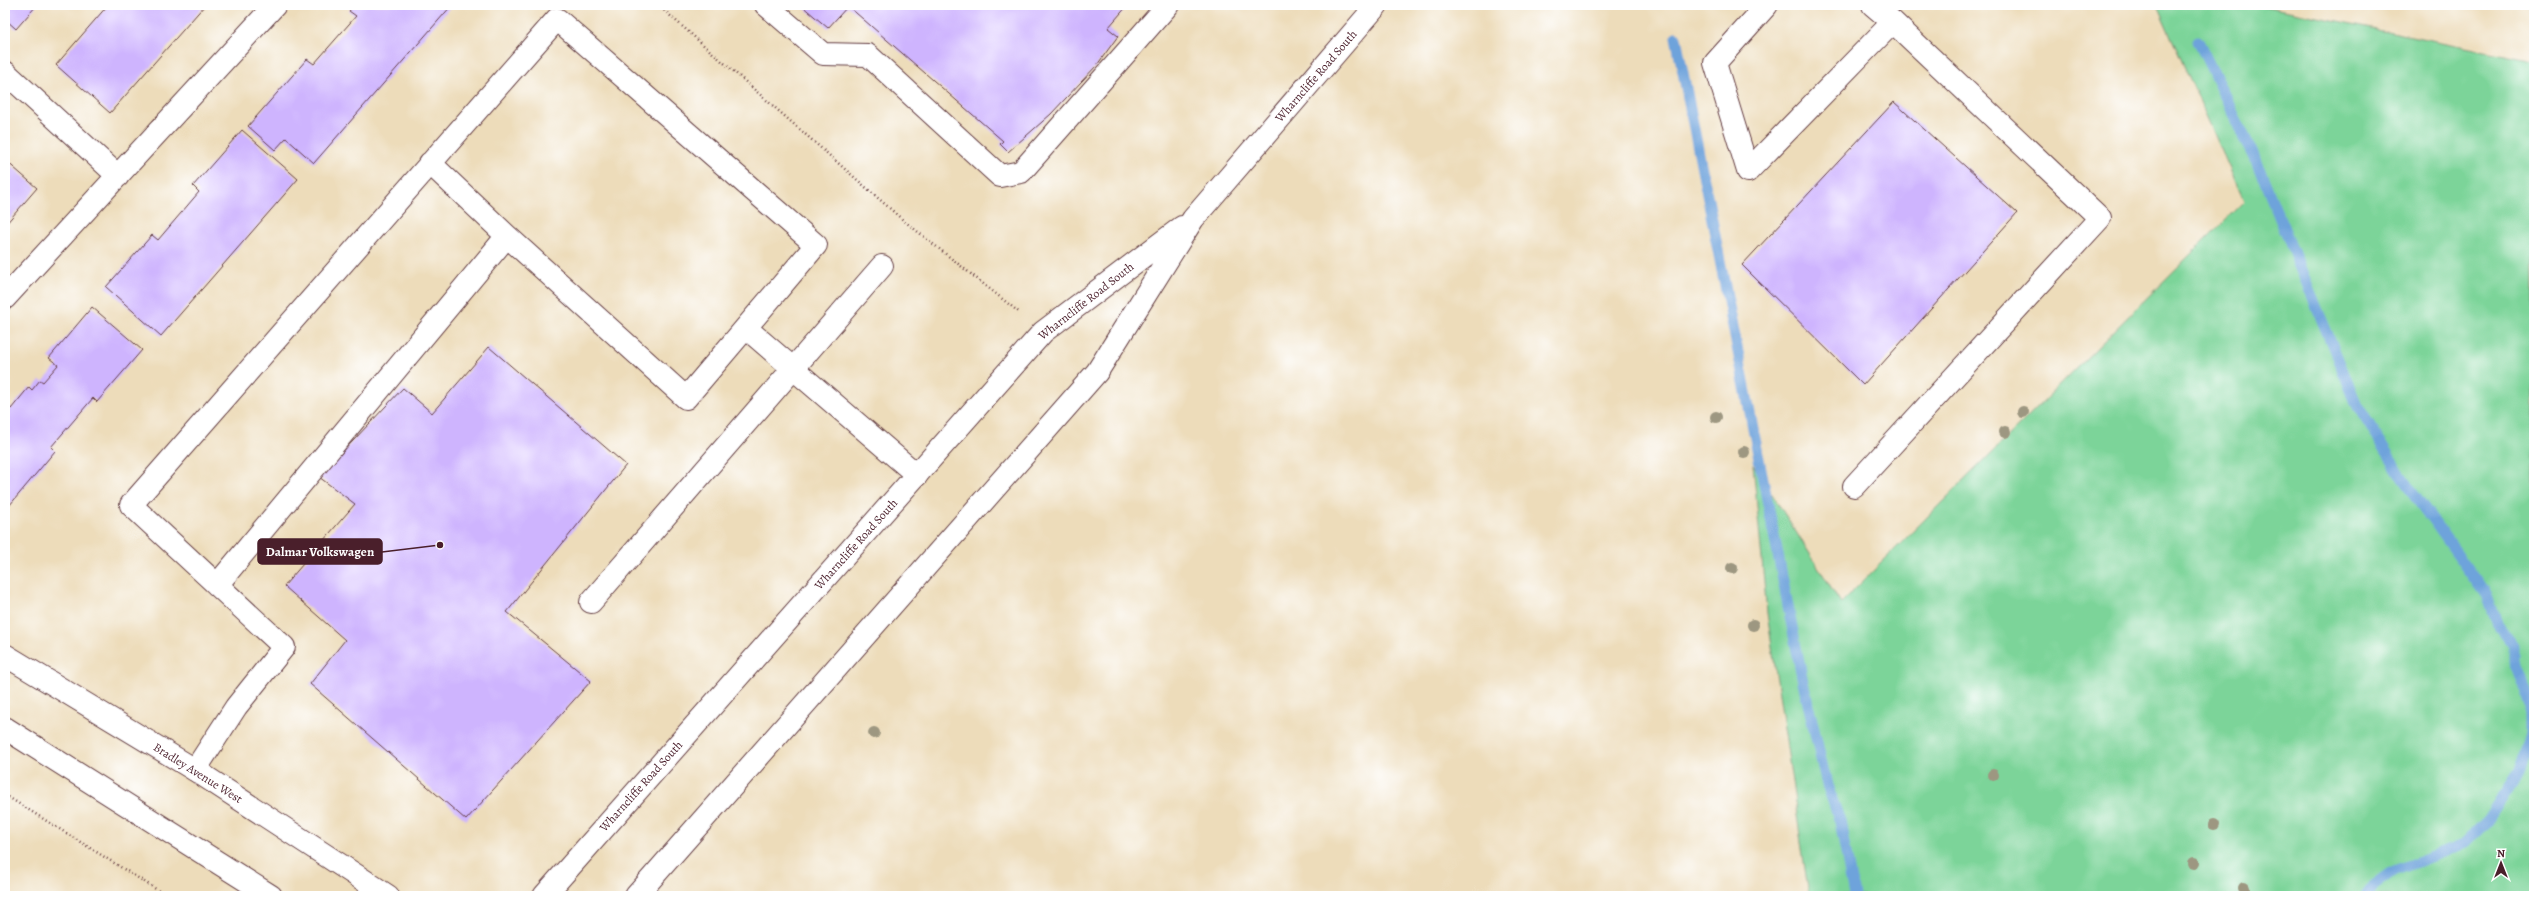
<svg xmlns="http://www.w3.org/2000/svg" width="2539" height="901" font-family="Alegreya,serif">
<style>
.green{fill:#7cd499;stroke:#637a62}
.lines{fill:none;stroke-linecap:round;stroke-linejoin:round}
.stream{stroke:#6ea3db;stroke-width:11}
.building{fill:#ceb4fe}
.minor-casing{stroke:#623b40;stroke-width:24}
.major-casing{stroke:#623b40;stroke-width:24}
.path{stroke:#623b40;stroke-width:2.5;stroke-dasharray:1 3;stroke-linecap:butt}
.minor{stroke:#fff;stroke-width:22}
.major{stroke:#fff;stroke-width:22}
.tree{fill:#9d9781}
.labels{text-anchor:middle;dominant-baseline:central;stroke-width:4;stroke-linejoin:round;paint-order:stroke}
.street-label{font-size:12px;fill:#4a1f2b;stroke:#fff}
.leader{fill:none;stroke:#4a1f2b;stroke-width:1.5}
.callout-dot{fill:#4a1f2b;stroke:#fff;stroke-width:1.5}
.callout{fill:#4a1f2b;stroke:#4a1f2b;stroke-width:1.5}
.callout-label{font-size:13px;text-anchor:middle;font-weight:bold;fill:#fff}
</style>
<rect width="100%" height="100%" fill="#fff"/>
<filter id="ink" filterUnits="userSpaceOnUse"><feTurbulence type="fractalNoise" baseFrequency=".025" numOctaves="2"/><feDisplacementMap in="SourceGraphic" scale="8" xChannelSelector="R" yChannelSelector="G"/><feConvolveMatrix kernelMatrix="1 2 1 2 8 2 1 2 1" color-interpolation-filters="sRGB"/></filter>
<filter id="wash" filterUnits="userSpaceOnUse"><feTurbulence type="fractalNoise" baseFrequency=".012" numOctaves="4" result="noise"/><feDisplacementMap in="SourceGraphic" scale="16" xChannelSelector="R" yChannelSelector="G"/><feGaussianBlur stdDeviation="0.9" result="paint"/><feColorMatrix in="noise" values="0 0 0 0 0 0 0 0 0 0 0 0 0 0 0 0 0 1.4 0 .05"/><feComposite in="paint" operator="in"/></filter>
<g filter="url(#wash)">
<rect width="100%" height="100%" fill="#eddcba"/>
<path class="green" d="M2157,5h102l275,56v835h-725l-42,-283 -14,-149 88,139 403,-402z"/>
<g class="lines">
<path class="stream" d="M1676,37l127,645 24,103 13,36 14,75
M2198,41l56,115 103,249 47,75 83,115 10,28 17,22v16l17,44v28l-11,38 -33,50 -22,22 -71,28 -22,16 -7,9"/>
</g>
<g id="blocks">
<path class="building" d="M5,5h32l-21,24 -11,-10z
M108,5h97l-95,108 -54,-48z
M354,5h98l-138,158 -28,-25 -11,12 -27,-24 59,-67 7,5 42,-48 -7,-5z
M801,5h327l-20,23 10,8 -21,29 -46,49 -43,38 -8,-8 3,-3 -155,-135 -20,22z
M1894,102l123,111 -154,172 -121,-120z
M242,130l56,49 -137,157 -55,-49 46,-52 6,5 41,-48 -6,-6z
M5,160l32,28 -32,37z
M92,307l50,43 -45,52 -4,-4 -42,49 4,4 -46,55 -4,-3v-99l6,5 18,-22 3,3 8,-10 3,2 15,-17 -9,-7z
M489,347l137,118 -119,147 84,69 -125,139 -156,-136 35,-44 -61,-54 71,-82 -36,-27 84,-89 29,25z"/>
</g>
</g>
<g filter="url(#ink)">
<use href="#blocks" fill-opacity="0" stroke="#623b40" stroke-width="1"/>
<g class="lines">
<defs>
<path id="minor" d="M766,5l57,49 45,1 132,121 21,-4 147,-167
M1767,5l-52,58 33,108 145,-149 -20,-17
M5,72l113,104
M430,163l77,73
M5,298l270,-293
M746,328l171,147
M1854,486l246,-268 -207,-196
M591,602l291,-336
M195,770l41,-63 48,-60 -153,-142 426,-486 259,226 -130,153 -179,-162 -290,349"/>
<path id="major" d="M5,655l190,115 193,126
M5,728l266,168
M544,896l499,-564 139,-105
M636,896l461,-524 96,-153 184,-214"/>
</defs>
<use href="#minor" class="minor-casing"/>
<use href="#major" class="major-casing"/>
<path class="path" d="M658,5l245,215 117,93
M5,795l162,101"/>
<use href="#minor" class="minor"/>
<use href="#major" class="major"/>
</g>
<g class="tree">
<circle cx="2023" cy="412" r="6"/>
<circle cx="1716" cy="417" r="6"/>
<circle cx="2005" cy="432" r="6"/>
<circle cx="1744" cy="452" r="6"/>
<circle cx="1732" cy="568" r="6"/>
<circle cx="1753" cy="625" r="6"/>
<circle cx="874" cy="733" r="6"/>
<circle cx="1993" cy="775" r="6"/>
<circle cx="2214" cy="824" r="6"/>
<circle cx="2194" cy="863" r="6"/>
<circle cx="2244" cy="888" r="6"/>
</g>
</g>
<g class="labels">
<g class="street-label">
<text transform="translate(1316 76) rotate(-49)">Wharncliffe Road South</text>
<text transform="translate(1086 301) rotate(-38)">Wharncliffe Road South</text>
<text transform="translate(856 544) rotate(-48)">Wharncliffe Road South</text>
<text transform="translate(198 773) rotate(32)">Bradley Avenue West</text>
<text transform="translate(641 786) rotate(-48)">Wharncliffe Road South</text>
</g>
</g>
<path class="leader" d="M440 545L382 552"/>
<circle class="callout-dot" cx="440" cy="545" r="4"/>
<rect class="callout" x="258" y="539" width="124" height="25" rx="4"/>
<g class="callout-label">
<text x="320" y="556">Dalmar Volkswagen</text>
</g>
<rect width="2539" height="901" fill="none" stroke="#fff" stroke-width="20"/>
<g transform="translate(2501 863)" stroke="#ffffff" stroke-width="3" paint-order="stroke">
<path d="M0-3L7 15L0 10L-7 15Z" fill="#4a1f2b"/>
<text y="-6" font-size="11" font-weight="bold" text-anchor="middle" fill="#4a1f2b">N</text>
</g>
</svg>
